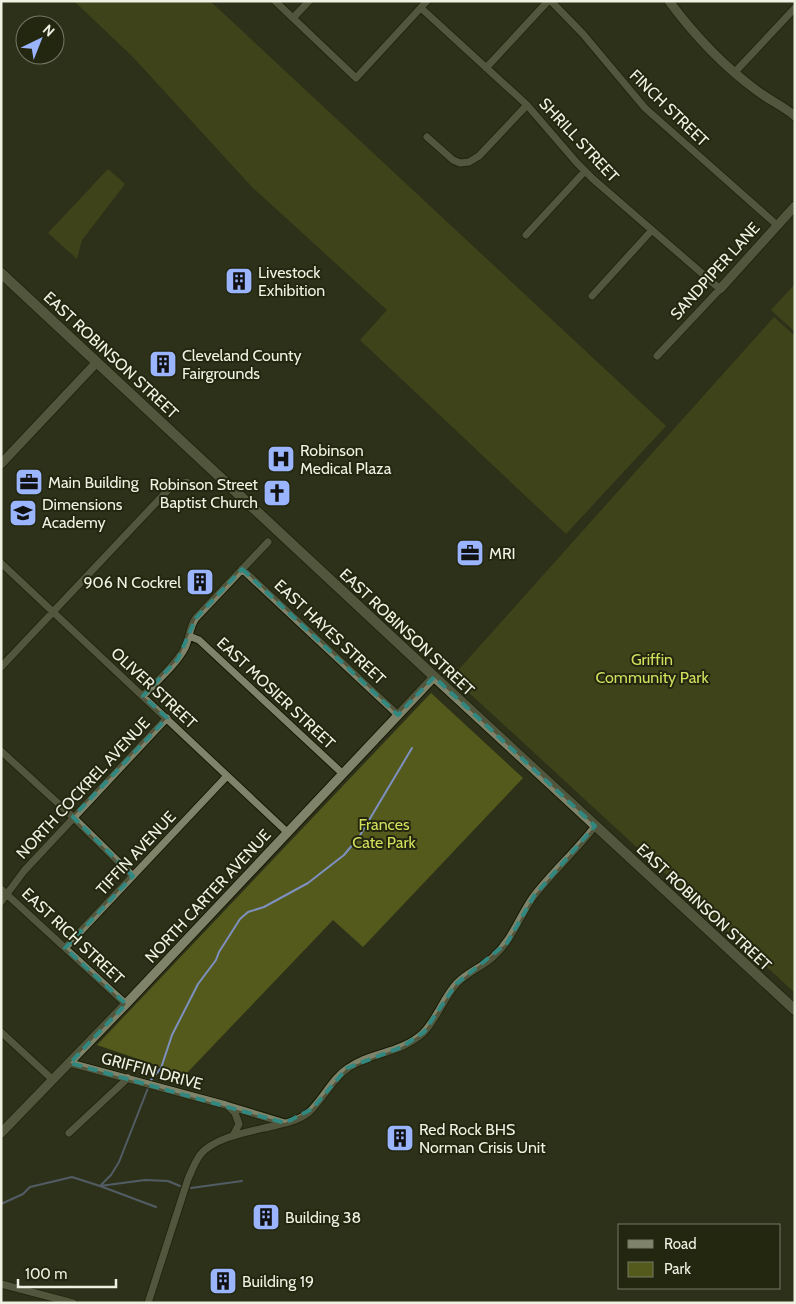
<svg xmlns="http://www.w3.org/2000/svg" width="796" height="1304" font-family="Cabin,sans-serif">
<style>
.green{fill:#545a1c}
.lines{fill:none;stroke-linecap:round;stroke-linejoin:round}
.stream{stroke:#7e90c0;stroke-width:2}
.minor-casing{stroke:#161803;stroke-width:9}
.tertiary-casing{stroke:#161803;stroke-width:11}
.secondary-casing{stroke:#161803;stroke-width:12}
.minor{stroke:#7f8369;stroke-width:7}
.tertiary{stroke:#7f8369;stroke-width:9}
.secondary{stroke:#7f8369;stroke-width:10}
.marked{fill:none;stroke:#318880;stroke-width:4;stroke-dasharray:10 6;stroke-linejoin:round}
.labels{text-anchor:middle;dominant-baseline:central;stroke-width:4;stroke-linejoin:round;paint-order:stroke}
.street-label{font-size:16px;fill:#eff1e3;stroke:#242710}
.poi-label{font-size:16px;fill:#eff1e3;stroke:#242710;text-anchor:start}
.park-label{font-size:16px;fill:#d2df5d;stroke:#242710}
</style>
<rect width="100%" height="100%" fill="#2e3119"/>
<path class="green" d="M74,1h136l456,425 -100,108 -206,-194 27,-30 -135,-123 -119,-130z
M108,169l17,15 -43,56 -5,19 -29,-26z
M795,284v48l-24,-22z
M774,317l21,19v657l-343,-316z
M431,693l92,85 -160,169 -30,-27 -148,155 -88,-30z"/>
<g class="lines">
<path class="stream" d="M151,1080l10,-12 11,-33 26,-51 18,-24 3,-8 21,-33 8,-7 16,-5 44,-24 36,-28 15,-18 53,-89
M148,1088l-29,74 -8,13 -11,11 56,21
M191,1188l51,-7
M1,1204l22,-10 7,-7 42,-10 28,9 45,-6 23,1 12,5"/>
<defs>
<path id="minor" d="M275,1l81,77 71,-77
M551,1l32,33 62,74 132,117
M421,8l106,97 50,58 16,16 127,110 -63,67
M293,18l16,-17
M486,68l62,-67
M734,73l61,-65
M427,137l26,23 7,3 9,-1 10,-6 48,-51
M526,235l59,-64
M592,296l60,-66
M1,563l287,270
M242,569l156,146
M189,636l10,4 144,134
M1,667l167,-177 5,-4 14,-4
M143,696c14,-15 32,-30 42,-48 5,-10 4,-21 11,-30l72,-76
M1,751l72,66 60,59
M1,889l125,115
M1,902l23,-31 143,-153
M65,948l162,-172
M1,1032l52,48
M70,1063l156,42 59,18
M229,1107l6,6 4,11 -6,12
M69,1133l59,-55
M1,1284l72,19
M148,1303l40,-124c4,-9 7,-17 12,-24 15,-19 54,-24 77,-30 11,-2 22,-5 31,-12 15,-13 23,-34 40,-45 22,-16 52,-14 75,-35 14,-14 20,-35 34,-50 11,-11 25,-16 36,-26 19,-17 26,-40 40,-60 19,-25 43,-46 62,-71"/>
<path id="tertiary" d="M669,1c26,35 52,63 87,89 13,10 27,16 39,26
M720,289l75,-83
M1,464l96,-102
M1,1133l125,-129 308,-327"/>
<path id="secondary" d="M1,273l439,409 355,328"/>
</defs>
<use href="#minor" class="minor-casing"/>
<use href="#tertiary" class="tertiary-casing"/>
<use href="#secondary" class="secondary-casing"/>
<use href="#minor" class="minor"/>
<use href="#tertiary" class="tertiary"/>
<use href="#secondary" class="secondary"/>
</g>
<path d="M0 0H796V1304H0ZM242,569l156,146 36,-38 161,149 -61,70 -27,47 -51,41 -32,48 -22,15 -55,21 -35,41 -27,14 -215,-60 56,-59 -61,-56 68,-72 -60,-59 94,-99 -24,-22 35,-37 18,-41z" fill="#2e3119" fill-opacity=".55" fill-rule="evenodd"/>
<path class="marked" d="M242,569l156,146 36,-38 161,149 -61,70 -27,47 -51,41 -32,48 -22,15 -55,21 -35,41 -27,14 -215,-60 56,-59 -61,-56 68,-72 -60,-59 94,-99 -24,-22 35,-37 18,-41z"/>
<defs>
<symbol id="building-square" viewBox="-11 -11 22 22"><rect x="-9" y="-9" width="18" height="18" rx="4" fill="#9ab5fd" stroke="#242710"/><path d="M-4-6H4V6H1V3H-1V6H-4ZM-2.5-4.3h1.7v1.8h-1.7ZM.8-4.3h1.7v1.8H.8ZM-2.5-1h1.7V.8h-1.7ZM.8-1h1.7V.8H.8Z" fill="#111"/></symbol>
<symbol id="hospital-square" viewBox="-11 -11 22 22"><rect x="-9" y="-9" width="18" height="18" rx="4" fill="#9ab5fd" stroke="#242710"/><path d="M-5-5h3v3.5h4V-5h3V5h-3V1.5h-4V5h-3Z" fill="#111"/></symbol>
<symbol id="office-square" viewBox="-11 -11 22 22"><rect x="-9" y="-9" width="18" height="18" rx="4" fill="#9ab5fd" stroke="#242710"/><path d="M-6-3h4V-5.5h4V-3h4V5H-6ZM-1-4.5V-3h2v-1.5ZM-6 0V1H6V0Z" fill="#111"/></symbol>
<symbol id="church-square" viewBox="-11 -11 22 22"><rect x="-9" y="-9" width="18" height="18" rx="4" fill="#9ab5fd" stroke="#242710"/><path d="M-1.2-6h2.4v3.5h3.3v2.4h-3.3V6h-2.4V-.1h-3.3v-2.4h3.3Z" fill="#111"/></symbol>
<symbol id="school-square" viewBox="-11 -11 22 22"><rect x="-9" y="-9" width="18" height="18" rx="4" fill="#9ab5fd" stroke="#242710"/><path d="M0-5L7-2L0 1L-7-2ZM-4 1L0 2.5L4 1V4Q0 6-4 4Z" fill="#111"/></symbol>
</defs>
<g fill-rule="evenodd">
<use href="#building-square" x="223" y="265" width="32" height="32"/>
<use href="#building-square" x="147" y="348" width="32" height="32"/>
<use href="#hospital-square" x="265" y="443" width="32" height="32"/>
<use href="#office-square" x="13" y="466" width="32" height="32"/>
<use href="#church-square" x="261" y="477" width="32" height="32"/>
<use href="#school-square" x="7" y="497" width="32" height="32"/>
<use href="#office-square" x="454" y="537" width="32" height="32"/>
<use href="#building-square" x="184" y="566" width="32" height="32"/>
<use href="#building-square" x="384" y="1122" width="32" height="32"/>
<use href="#building-square" x="250" y="1201" width="32" height="32"/>
<use href="#building-square" x="207" y="1265" width="32" height="32"/>
</g>
<g class="labels">
<g class="street-label">
<text transform="translate(669 108) rotate(44)">FINCH STREET</text>
<text transform="translate(579 140) rotate(47)">SHRILL STREET</text>
<text transform="translate(715 271) rotate(-48)">SANDPIPER LANE</text>
<text transform="translate(111 355) rotate(43)">EAST ROBINSON STREET</text>
<text transform="translate(330 632) rotate(43)">EAST HAYES STREET</text>
<text transform="translate(407 632) rotate(43)">EAST ROBINSON STREET</text>
<text transform="translate(154 688) rotate(43)">OLIVER STREET</text>
<text transform="translate(276 693) rotate(43)">EAST MOSIER STREET</text>
<text transform="translate(83 788) rotate(-47)">NORTH COCKREL AVENUE</text>
<text transform="translate(136 853) rotate(-47)">TIFFIN AVENUE</text>
<text transform="translate(208 896) rotate(-47)">NORTH CARTER AVENUE</text>
<text transform="translate(704 907) rotate(43)">EAST ROBINSON STREET</text>
<text transform="translate(73 936) rotate(43)">EAST RICH STREET</text>
<text transform="translate(152 1071) rotate(15)">GRIFFIN DRIVE</text>
</g>
<g class="poi-label">
<text x="258" y="272">Livestock<tspan x="258" dy="18">Exhibition</tspan></text>
<text x="182" y="355">Cleveland County<tspan x="182" dy="18">Fairgrounds</tspan></text>
<text x="300" y="450">Robinson<tspan x="300" dy="18">Medical Plaza</tspan></text>
<text x="48" y="482">Main Building</text>
<text x="258" y="484" text-anchor="end">Robinson Street<tspan x="258" dy="18">Baptist Church</tspan></text>
<text x="42" y="504">Dimensions<tspan x="42" dy="18">Academy</tspan></text>
<text x="489" y="553">MRI</text>
<text x="181" y="582" text-anchor="end">906 N Cockrel</text>
<text x="419" y="1129">Red Rock BHS<tspan x="419" dy="18">Norman Crisis Unit</tspan></text>
<text x="285" y="1217">Building 38</text>
<text x="242" y="1281">Building 19</text>
</g>
<g class="park-label">
<text x="652" y="659">Griffin<tspan x="652" dy="18">Community Park</tspan></text>
<text x="384" y="824">Frances<tspan x="384" dy="18">Cate Park</tspan></text>
</g>
</g>
<rect width="796" height="1304" fill="none" stroke="#eff1e3" stroke-width="5"/>
<rect x="618" y="1224" width="162" height="65" fill="#242710" stroke="#757864"/>
<rect x="628" y="1240" width="25" height="8" fill="#7f8369" stroke="#757864"/>
<text x="664" y="1249" font-size="15" fill="#eff1e3">Road</text>
<rect x="628" y="1262" width="25" height="15" fill="#545a1c" stroke="#757864"/>
<text x="664" y="1274" font-size="15" fill="#eff1e3">Park</text>
<g transform="translate(40 40) rotate(43)"><circle r="24" fill="#242710" stroke="#757864"/>
<path d="M0-4L9 19L0 12L-9 19Z" fill="#9ab5fd"/>
<text y="-8" font-size="14" font-weight="bold" text-anchor="middle" fill="#eff1e3">N</text>
</g>
<path d="M18 1279v8h98v-8" fill="none" stroke="#eff1e3" stroke-width="2.5"/>
<text x="25" y="1279" font-size="15" fill="#eff1e3" stroke="#242710" stroke-width="4" paint-order="stroke">100 m</text>
</svg>
